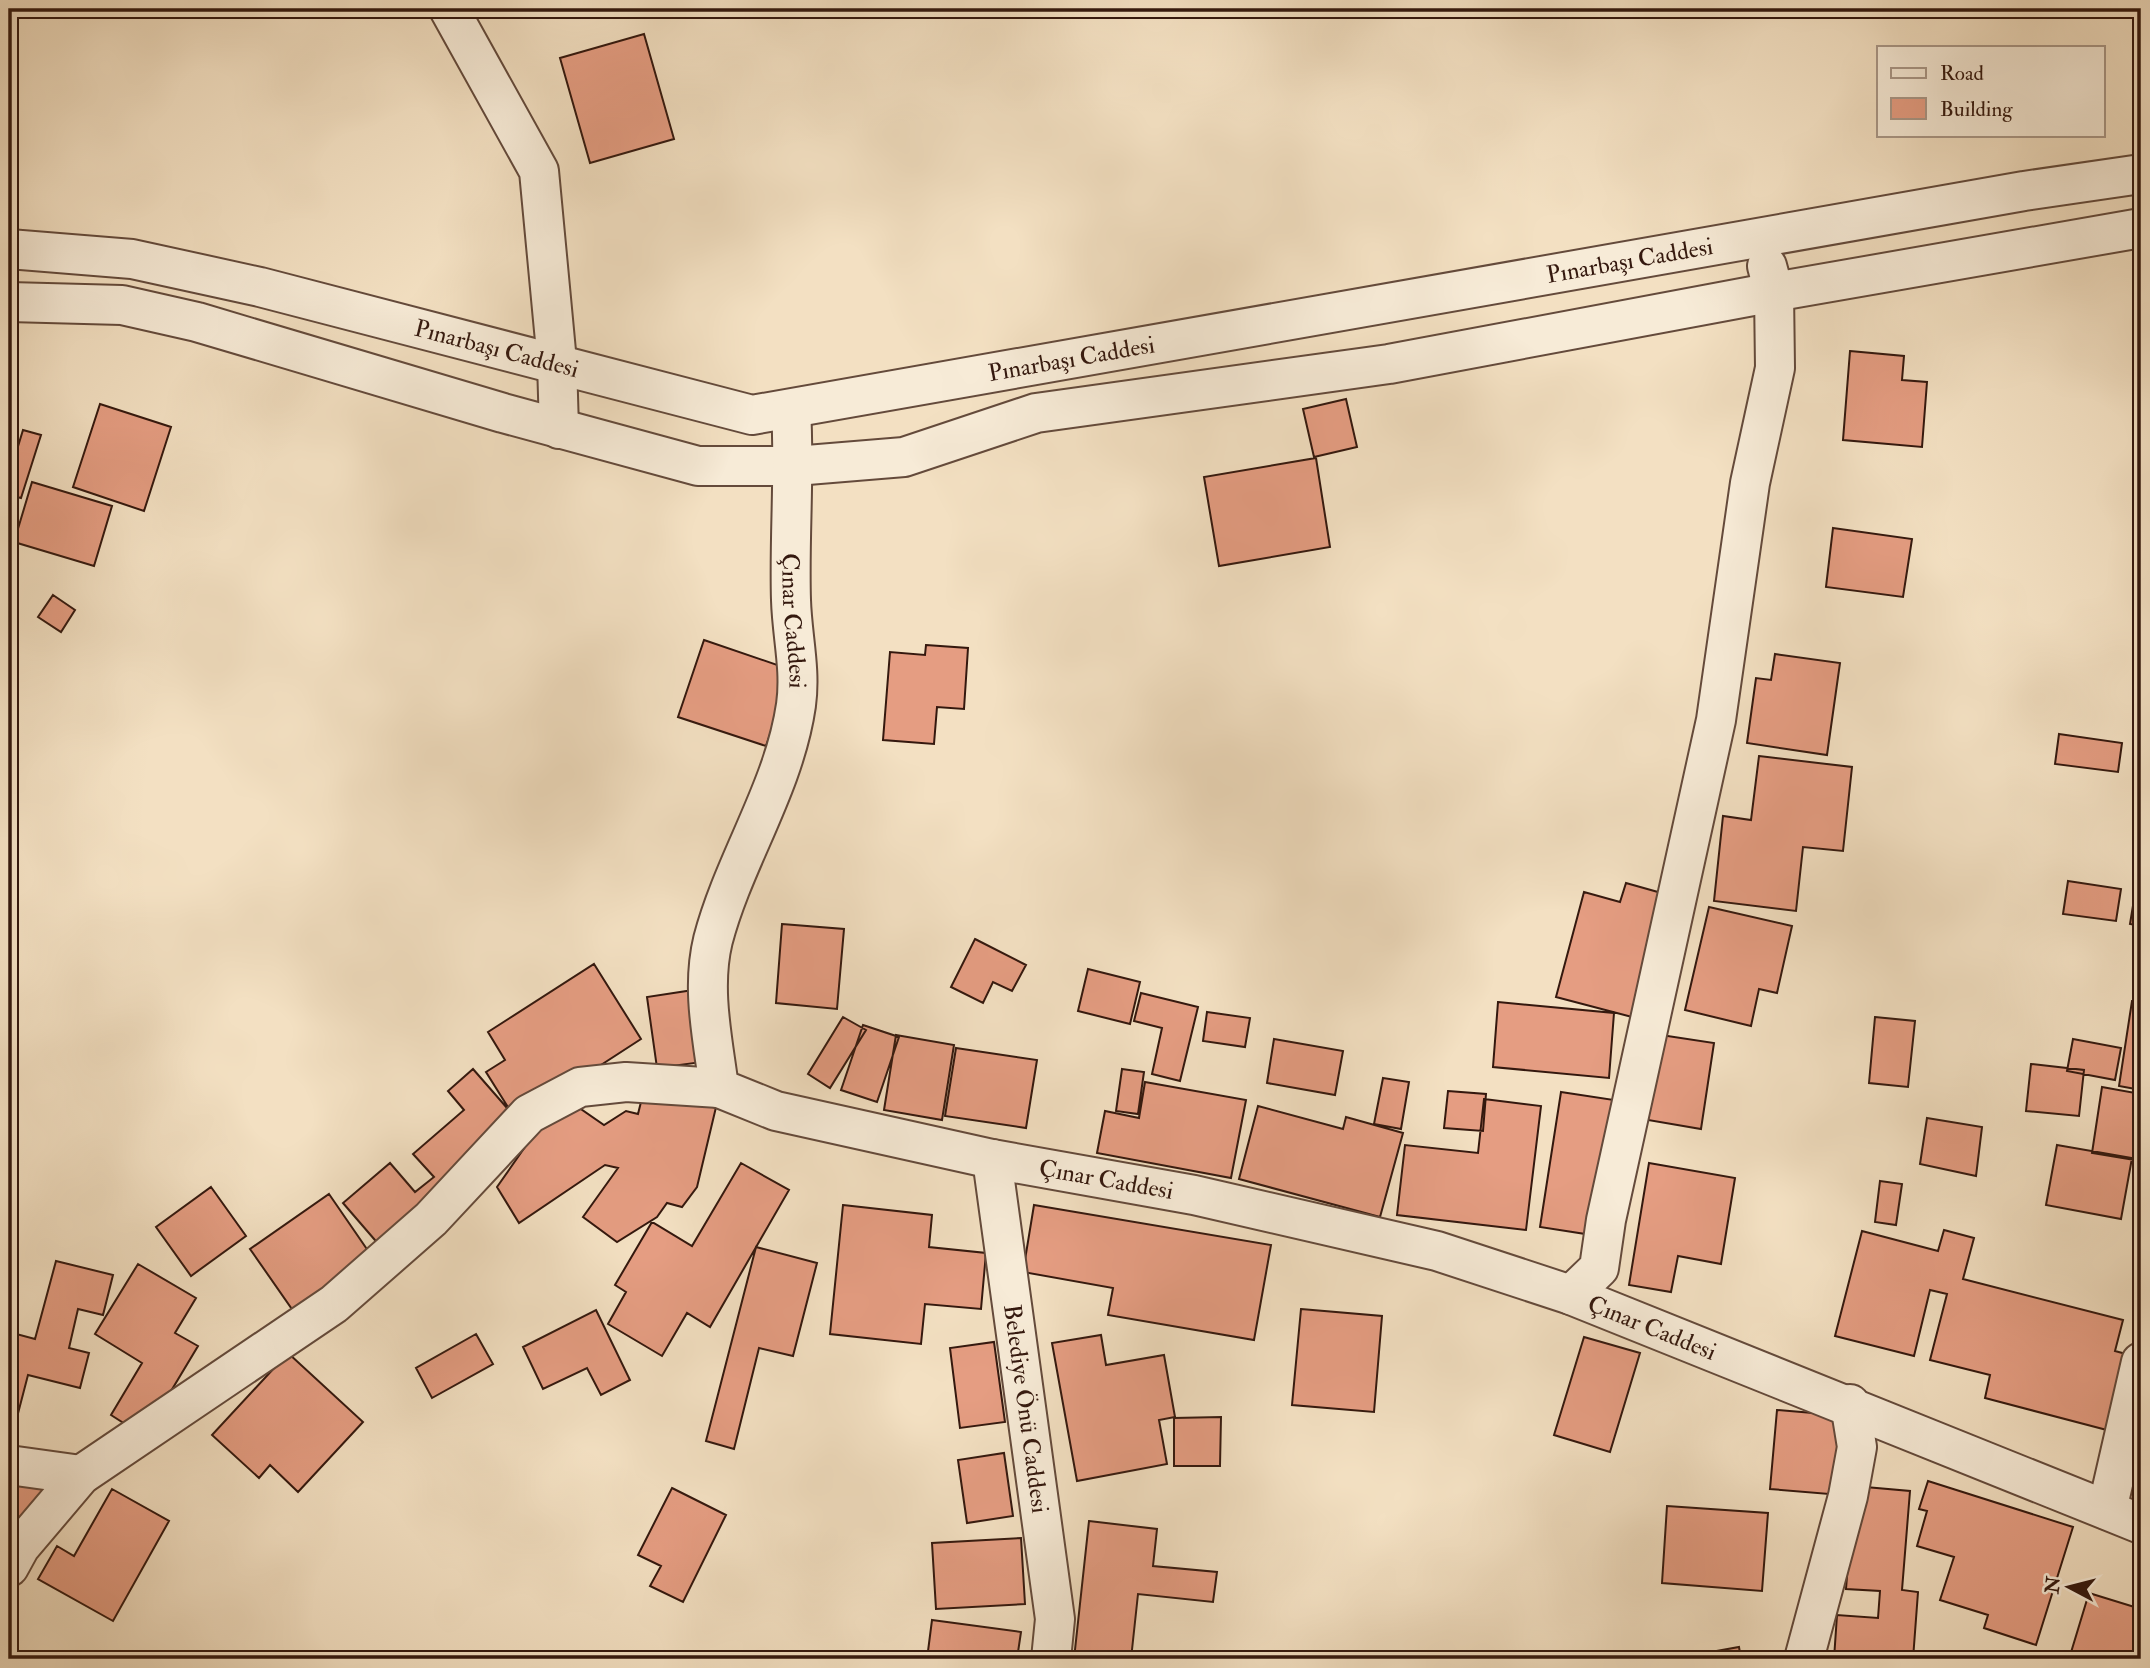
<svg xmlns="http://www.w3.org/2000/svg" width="2150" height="1668" font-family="'IM FELL Double Pica',serif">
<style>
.building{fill:#e59d82;stroke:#34180e;stroke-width:2}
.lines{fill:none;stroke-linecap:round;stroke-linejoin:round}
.minor-casing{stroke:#644a3b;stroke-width:42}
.minor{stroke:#f7ebd7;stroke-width:38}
.labels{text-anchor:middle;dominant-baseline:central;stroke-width:7;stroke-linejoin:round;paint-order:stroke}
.street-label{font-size:24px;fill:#34180e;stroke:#f7ebd7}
</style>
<rect width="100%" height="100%" fill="#f3e0c2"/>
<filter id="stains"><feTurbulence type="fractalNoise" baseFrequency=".00286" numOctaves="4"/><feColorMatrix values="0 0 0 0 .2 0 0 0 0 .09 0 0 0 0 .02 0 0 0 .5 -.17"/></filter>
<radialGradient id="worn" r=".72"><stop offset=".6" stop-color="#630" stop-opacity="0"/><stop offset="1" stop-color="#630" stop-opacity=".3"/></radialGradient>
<path class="building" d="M644,34l30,105 -84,24 -30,-105z
M1850,351l54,5 -2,24 25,2 -5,65 -79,-7z
M1346,399l11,48 -43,10 -11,-48z
M100,404l71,23 -27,84 -71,-24z
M23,430l18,5 -20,63 -12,-3v-19z
M1316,458l14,89 -111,19 -15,-89z
M32,482l80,24 -18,60 -80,-24z
M1833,528l79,11 -9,58 -77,-10z
M53,595l22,15 -14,22 -23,-15z
M704,640l88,30 -26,76 -88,-29z
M926,645l42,3 -4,61 -27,-2 -3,37 -51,-4 7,-88 35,3z
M1775,654l65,9 -13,92 -80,-12 9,-65 15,2z
M2059,734l63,9 -4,29 -63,-8z
M1759,756l93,11 -9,84 -40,-4 -7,64 -82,-10 9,-85 28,4z
M2139,869l2,1v56l-11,-2z
M2068,881l53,8 -5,32 -53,-7z
M1626,883l39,11 -33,123 -76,-20 28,-105 36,10z
M1709,907l83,19 -15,67 -18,-4 -8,37 -66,-16z
M782,924l62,5 -7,80 -61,-6z
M975,939l51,26 -14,26 -19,-9 -10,21 -32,-16z
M594,964l47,75 -125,81 -30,-48 19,-12 -17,-28z
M1088,969l52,13 -10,42 -52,-13z
M700,989l10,72 -53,7 -10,-71z
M1141,993l57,14 -18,74 -28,-7 10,-46 -28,-7z
M2132,1001l9,1v88l-22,-4z
M1498,1002l116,11 -5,65 -116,-11z
M1207,1012l43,6 -5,29 -42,-6z
M843,1017l23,13 -36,58 -22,-14z
M1875,1017l40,4 -7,66 -39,-4z
M863,1025l36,12 -22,65 -36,-12z
M896,1035l58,10 -12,75 -58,-10z
M1661,1035l53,8 -13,86 -53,-9z
M1274,1039l69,12 -8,44 -68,-12z
M2073,1039l48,9 -6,32 -48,-9z
M956,1048l81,12 -11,68 -81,-12z
M2031,1064l53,6 -5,46 -53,-5z
M473,1069l55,63 -141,122 -44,-51 47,-40 25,29 19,-15 -21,-23 51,-44 -16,-19z
M1122,1069l22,3 -6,42 -22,-3z
M1383,1078l26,4 -8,47 -27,-5z
M1145,1082l101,18 -15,78 -134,-25 8,-42 34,7z
M645,1086l72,17 -20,84 -15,20 -15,-4 -10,14 -40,25 -34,-25 35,-49 -13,-3 -86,58 -22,-36 42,-60 36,-22 29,20 22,-14 12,3z
M2102,1087l39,7v67l-49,-8z
M1448,1091l38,3 -3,37 -39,-3z
M1561,1092l53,8 -22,135 -52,-8z
M1484,1099l57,7 -15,124 -129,-15 8,-70 73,8z
M1258,1106l85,23 3,-12 57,16 -23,84 -141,-38z
M1927,1118l55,9 -6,49 -56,-12z
M2057,1145l75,13 -11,61 -75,-14z
M741,1163l48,27 -79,137 -23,-14 -25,43 -54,-32 18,-32 -11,-7 37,-63 40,24z
M1649,1163l86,15 -14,86 -43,-8 -7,36 -42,-7z
M1880,1181l22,3 -6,41 -21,-3z
M211,1187l35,49 -55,40 -35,-49z
M329,1194l44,64 -79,54 -44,-63z
M843,1205l89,10 -3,32 57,6 -5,56 -56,-5 -4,40 -91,-10z
M1034,1205l237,40 -17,95 -146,-25 5,-27 -90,-16z
M1944,1230l30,8 -11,41 160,41 -8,31 26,7 -19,76 -137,-36 5,-23 -60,-15 17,-66 -17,-4 -16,66 -79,-20 27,-105 76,20z
M756,1247l61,16 -24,93 -34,-8 -25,101 -28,-8z
M56,1261l57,14 -10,40 -25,-6 -9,39 20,5 -9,35 -52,-13 -13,50 -6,-2v-91l26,7z
M138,1264l58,34 -21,35 23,13 -54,90 -33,-21 31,-52 -47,-29z
M1301,1309l81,7 -8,96 -82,-7z
M596,1310l34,70 -29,15 -14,-27 -44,21 -20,-42z
M476,1334l17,30 -61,34 -16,-30z
M1101,1335l5,30 58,-10 11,62 -16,3 8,44 -90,17 -25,-138z
M1584,1337l56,16 -30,99 -56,-17z
M994,1342l11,80 -45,6 -10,-80z
M288,1353l75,69 -65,70 -28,-27 -11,13 -47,-43z
M1777,1410l71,6 -7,79 -71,-6z
M1221,1417l-1,49h-46v-48z
M1004,1453l9,63 -46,7 -9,-63z
M9,1462l38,7 -10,52 -28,-6z
M1928,1481l145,46 -37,118 -52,-17 4,-13 -48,-15 14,-43 -37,-11 10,-35 -8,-2z
M1854,1486l56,5 -8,99 16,2 -5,67h-79l3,-44 41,3 2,-27 -34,-2z
M672,1488l54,27 -43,87 -33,-16 11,-20 -23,-11z
M112,1489l57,32 -56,100 -75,-42 19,-33 17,10z
M1667,1506l101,7 -6,78 -100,-8z
M1089,1521l68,8 -4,37 64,6 -4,30 -75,-8 -7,65h-57z
M1021,1538l4,66 -89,5 -4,-66z
M2089,1593l52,16v50h-72z
M932,1620l89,12 -4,27h-90z
M1739,1647l2,12h-69z"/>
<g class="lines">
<defs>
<g id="minor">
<path d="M449,9l90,162 18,191 2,67"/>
<path id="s1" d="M9,249l123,10 128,28 492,128 1272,-224 117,-17"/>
<path d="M9,302l113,3 75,17 306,91 195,53h97l109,-9 132,-44 353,-49 385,-72 367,-64"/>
<path id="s2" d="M791,409c4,64 -2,127 0,191 1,36 10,69 5,105 -12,83 -62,155 -83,235 -12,49 0,100 6,148l57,23 216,48 202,36 243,56 134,44 570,229"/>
<path id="s3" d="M992,1159l63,460 -4,40"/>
<path d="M1571,1295l28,-27 7,-48 110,-500 34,-237 25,-115 -1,-76 -7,-26"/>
<path d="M9,1465l72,10"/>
<path d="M2107,1510l34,-148"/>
<path d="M9,1567l11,-20 61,-72 253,-171 97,-85 98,-105 51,-27 46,-5 93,6"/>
<path d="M1804,1659l44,-163 9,-49 -7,-43"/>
</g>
</defs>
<use href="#minor" class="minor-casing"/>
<use href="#minor" class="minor"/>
</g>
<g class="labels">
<g class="street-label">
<text stroke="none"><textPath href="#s1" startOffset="1654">Pınarbaşı Caddesi</textPath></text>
<text stroke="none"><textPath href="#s1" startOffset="499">Pınarbaşı Caddesi</textPath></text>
<text stroke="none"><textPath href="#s1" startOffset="1087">Pınarbaşı Caddesi</textPath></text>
<text stroke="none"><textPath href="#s2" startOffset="212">Çınar Caddesi</textPath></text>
<text stroke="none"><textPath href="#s2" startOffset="1094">Çınar Caddesi</textPath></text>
<text stroke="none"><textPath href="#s2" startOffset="1661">Çınar Caddesi</textPath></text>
<text stroke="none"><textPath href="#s3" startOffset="252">Belediye Önü Caddesi</textPath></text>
</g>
</g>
<rect width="2150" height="1668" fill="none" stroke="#f3e0c2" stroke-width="35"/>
<rect x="10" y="10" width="2129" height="1647" fill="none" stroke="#34180e" stroke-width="3.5"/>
<rect x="18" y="18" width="2115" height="1633" fill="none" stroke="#34180e" stroke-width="2"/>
<rect x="1877" y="46" width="228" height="91" fill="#f7ebd7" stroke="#a99787" stroke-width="2"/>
<rect x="1891" y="68" width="35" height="10" fill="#f7ebd7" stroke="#a99787" stroke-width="2"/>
<text x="1940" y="80" font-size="21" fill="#34180e">Road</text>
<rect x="1891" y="98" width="35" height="21" fill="#e59d82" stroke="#a99787" stroke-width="2"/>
<text x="1940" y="116" font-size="21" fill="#34180e">Building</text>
<g transform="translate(2069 1587) rotate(277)" stroke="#f7ebd7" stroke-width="5" paint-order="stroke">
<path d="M0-5L12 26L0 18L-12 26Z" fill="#34180e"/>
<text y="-10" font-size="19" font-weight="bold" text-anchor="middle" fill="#34180e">N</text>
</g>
<rect width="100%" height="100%" filter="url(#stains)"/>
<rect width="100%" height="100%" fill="url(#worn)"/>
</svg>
